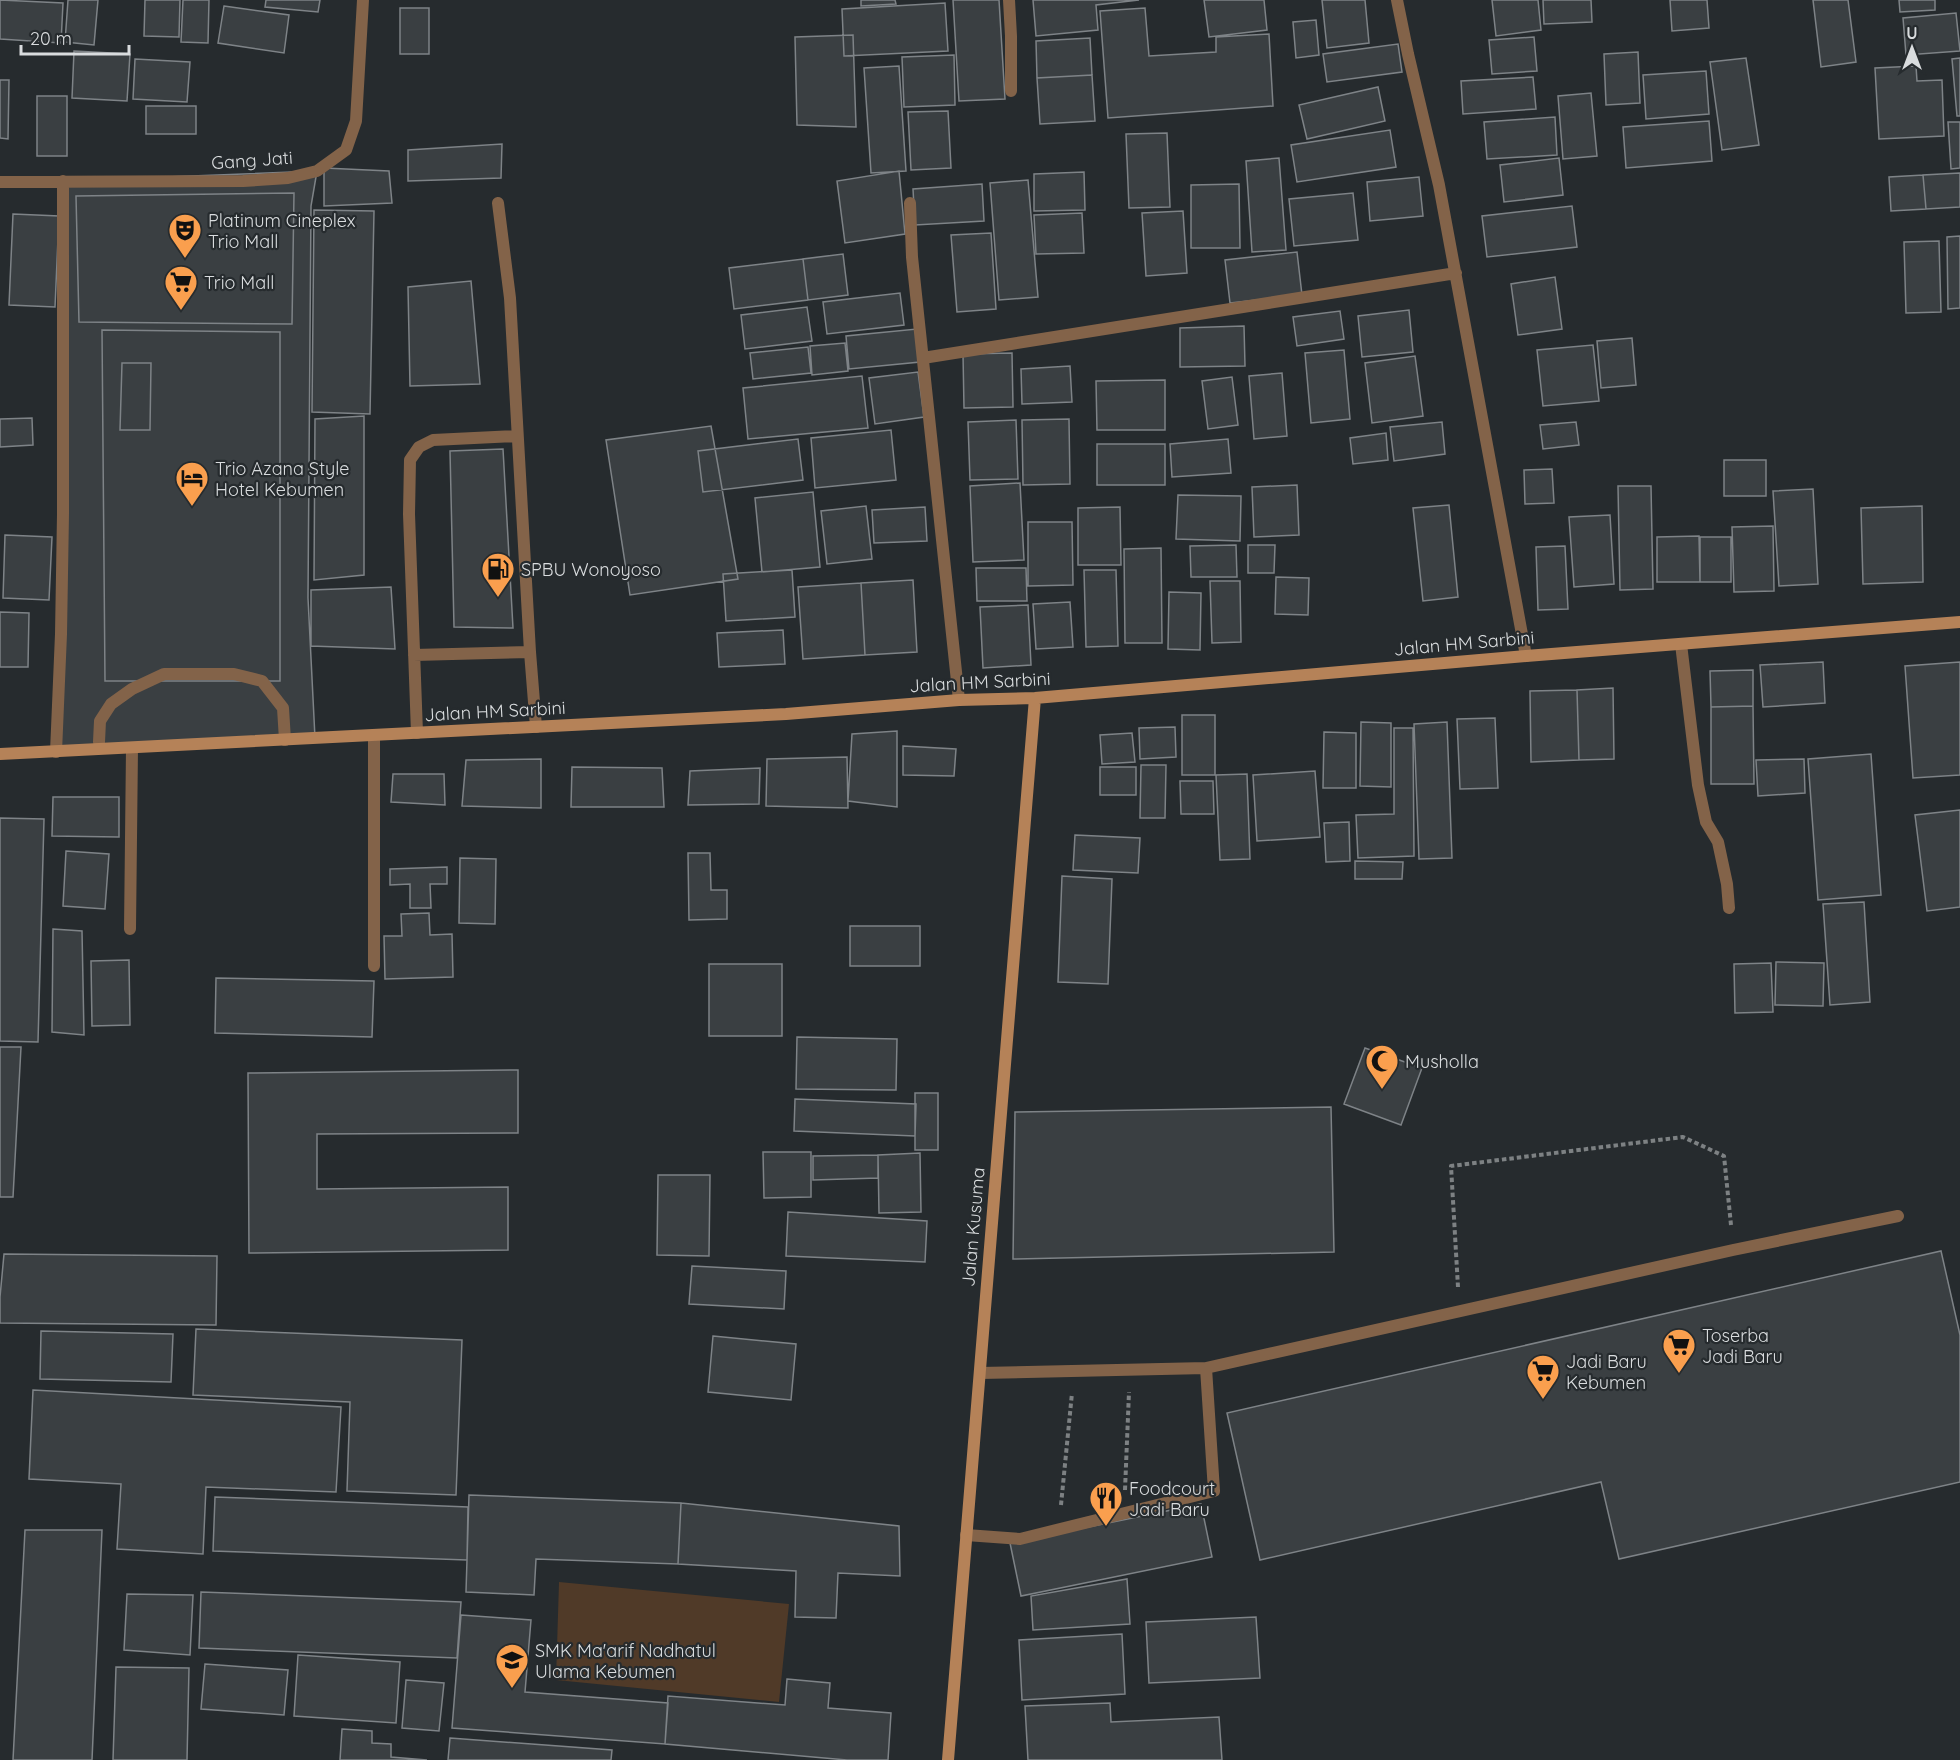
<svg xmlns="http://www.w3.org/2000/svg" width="1960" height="1760" font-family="Quicksand,sans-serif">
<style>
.green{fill:#503a28}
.building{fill:#3a3f42;stroke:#7e8387;stroke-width:1.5}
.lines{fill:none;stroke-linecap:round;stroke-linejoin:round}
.path{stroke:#7d8183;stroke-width:4;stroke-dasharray:4.5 3;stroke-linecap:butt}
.lane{stroke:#836349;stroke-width:12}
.street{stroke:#836349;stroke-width:12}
.secondary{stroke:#b58258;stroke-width:12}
.labels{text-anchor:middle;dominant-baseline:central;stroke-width:4.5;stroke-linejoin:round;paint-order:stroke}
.street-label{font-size:18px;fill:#d9dcde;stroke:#262b2e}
.poi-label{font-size:18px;fill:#d9dcde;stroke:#262b2e;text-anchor:start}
</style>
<rect width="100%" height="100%" fill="#262b2e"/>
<path class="green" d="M559,1582l230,22 -10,98 -223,-22z"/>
<path class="building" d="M0,0l63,3 -2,40 -61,-4z
M68,0h30l-4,45 -29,-3z
M145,0h35l-1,37 -35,-1z
M183,0h26l-1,43 -27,-1z
M266,0h54l-2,12 -53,-5z
M861,0h34l1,4 -35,2z
M953,0h46l6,99 -46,2z
M1033,0h106l-43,5 2,25 -62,6z
M1204,0h60l3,30 -58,7z
M1322,0h43l4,43 -42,5z
M1492,0h46l3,30 -45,6z
M1543,0h48l1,22 -48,2z
M1670,0h37l2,28 -37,3z
M1813,0h35l8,62 -35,5z
M1899,0h36v10l-35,2z
M945,3l3,48 -104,5 -2,-47z
M224,6l65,9 -5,38 -66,-10z
M400,8h29v46h-29z
M1145,8l4,48 67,-4v-15l53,-3 4,72 -165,12 -8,-107z
M1956,13l4,38 -54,4 -3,-37z
M1316,20l3,35 -23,3 -3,-36z
M853,35l3,92 -59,-2 -2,-88z
M1534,37l3,34 -45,3 -3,-34z
M1090,38l2,37 -55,3 -1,-37z
M1398,44l4,28 -75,10 -4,-28z
M74,51l56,3 -3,47 -55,-3z
M1638,52l2,51 -34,2 -2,-51z
M954,55l1,50 -51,2 -2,-50z
M1746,58l13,87 -37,5 -12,-88z
M1960,58v58h-3l-5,-57z
M135,59l55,3 -3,40 -54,-3z
M899,66l7,105 -35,2 -7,-105z
M1916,66l1,15 25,-1 2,56 -65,3 -4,-71z
M1706,71l3,43 -63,5 -3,-44z
M1092,75l3,46 -55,3 -3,-46z
M1533,77l3,32 -73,5 -2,-33z
M0,80h9l-1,59 -8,-1z
M1378,87l7,34 -78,18 -8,-34z
M1591,93l6,63 -34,3 -5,-63z
M37,96h30v60h-30z
M146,106h50v28h-50z
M948,111l3,57 -40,2 -3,-58z
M1555,117l2,38 -70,4 -3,-37z
M1709,121l3,40 -86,7 -3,-41z
M1948,122h12v46l-9,1z
M1390,130l6,37 -99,15 -6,-37z
M1167,133l3,74 -41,1 -3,-74z
M502,144l-1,34 -93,3v-31z
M1279,158l7,92 -34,2 -6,-91z
M1559,158l4,37 -59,7 -4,-37z
M324,168l65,3 3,32 -68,3z
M317,171l-6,35 -3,392 7,140 -259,14 7,-571z
M899,171l6,63 -60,9 -8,-62z
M1084,172l1,38 -51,1v-37z
M1960,173v34l-34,2 -3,-34z
M1923,175l3,34 -35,2 -2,-34z
M1419,177l4,39 -53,5 -3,-39z
M1028,180l10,117 -39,3 -9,-117z
M982,184l2,37 -69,4 -2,-36z
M1239,184l1,64h-49v-63z
M294,193l-2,131 -213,-2 -3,-126z
M1353,193l5,47 -64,6 -5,-47z
M1572,206l5,41 -90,10 -5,-41z
M314,210l60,1 -4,203 -58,-2z
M1183,211l4,62 -41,3 -4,-63z
M1082,213l2,40 -48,1 -2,-39z
M13,214l46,2 -4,91 -46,-2z
M991,233l5,76 -39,3 -6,-77z
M1960,236v72l-12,1 -1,-72z
M1939,241l2,71 -35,1 -2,-71z
M1297,252l5,43 -72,8 -5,-43z
M843,254l5,41 -40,5 -5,-41z
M803,259l5,41 -74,9 -5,-41z
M1555,277l7,52 -44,6 -7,-51z
M471,281l9,103 -70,2 -2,-99z
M900,293l4,32 -77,9 -4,-32z
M807,307l5,34 -67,8 -4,-34z
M1409,310l4,42 -51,5 -4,-41z
M1340,311l4,28 -47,7 -4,-29z
M1244,326l1,40 -65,1v-39z
M917,329l3,33 -71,7 -3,-33z
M102,330l178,2v349h-175z
M1632,338l4,47 -35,3 -4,-47z
M845,343l3,28 -36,4 -2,-29z
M1593,345l6,56 -56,5 -6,-56z
M808,347l3,26 -58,6 -3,-26z
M1344,350l6,69 -39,4 -6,-70z
M1012,353l1,54 -49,1 -1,-54z
M1415,356l8,60 -51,7 -7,-60z
M122,363h29l-1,67h-30z
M1070,366l2,36 -50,2 -1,-35z
M918,372l6,45 -49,7 -6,-46z
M1282,373l5,63 -33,3 -5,-63z
M862,376l6,52 -120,11 -5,-51z
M1232,377l6,48 -30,4 -6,-48z
M1165,380v50h-68l-1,-49z
M364,416v159l-50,5 1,-161z
M32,418l1,27 -33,2v-28z
M1069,419l1,65 -47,1 -1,-65z
M1016,420l2,59 -48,1 -2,-58z
M1442,422l3,32 -51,7 -4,-34z
M1576,422l3,23 -36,4 -3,-24z
M711,426l27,153 -108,16 -24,-155z
M891,430l5,50 -81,8 -4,-50z
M1386,433l2,27 -35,4 -3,-26z
M798,439l5,41 -100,12 -5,-41z
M1228,439l3,34 -59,4 -2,-33z
M1097,444h68v41h-68z
M503,449l10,179 -59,-1 -4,-176z
M1724,460h42v36h-42z
M1552,469l2,34 -29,1 -1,-34z
M1020,483l4,77 -51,2 -3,-76z
M1297,485l2,50 -45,2 -2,-50z
M1618,486h33l2,103 -33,1z
M1813,489l5,95 -39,2 -6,-95z
M813,492l7,75 -58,5 -7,-74z
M1178,495l63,1 -1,45 -64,-2z
M1449,505l9,92 -35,4 -10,-93z
M866,506l6,53 -45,5 -6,-53z
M1922,506l1,76 -60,2 -2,-76z
M925,507l2,34 -53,2 -2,-33z
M1120,507l1,58h-43v-57z
M1610,515l4,69 -40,3 -5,-70z
M1028,522h44l1,63 -45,1z
M1773,526l1,65 -40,1 -2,-65z
M5,535l47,2 -3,63 -46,-2z
M1699,536l1,46h-43v-45z
M1700,537h31v45h-31z
M1236,545l1,32h-46l-1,-31z
M1248,545h27l-1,28h-26z
M1565,546l3,63 -30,1 -2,-63z
M1161,548l1,95h-37l-1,-94z
M976,568h50l1,33h-50z
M792,570l3,47 -69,4 -3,-47z
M1084,570h32l2,76 -32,1z
M1276,577l33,1 -1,37 -33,-1z
M913,580l4,72 -52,3 -4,-72z
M1210,581h30l1,61 -29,1z
M861,583l4,72 -62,4 -5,-72z
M391,587l4,62 -84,-3v-56z
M1169,592l32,1 -1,57 -32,-1z
M1070,602l3,45 -37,2 -3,-45z
M1028,605l3,60 -48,3 -3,-61z
M0,612l29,1 -1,54h-28z
M783,630l2,34 -66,3 -2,-34z
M1823,662l2,41 -62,4 -3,-42z
M1960,662v113l-47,3 -8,-112z
M1753,670v36l-42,1 -1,-36z
M1613,688l1,71 -35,1 -2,-70z
M1577,690l2,70 -48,2 -1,-71z
M1753,706l1,78h-43v-77z
M1182,715h33v60h-33z
M1495,718l3,70 -38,1 -3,-70z
M1361,722l30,1v64l-31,-1z
M1447,722l5,136 -33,1 -5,-135z
M1175,727l1,30 -36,2 -1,-31z
M1394,728h19l1,128 -56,2 -2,-43 38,-1z
M897,731v76l-49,-6 4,-67z
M1324,732l32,1v55h-33z
M1132,733l3,29 -33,2 -2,-29z
M903,746l53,3 -2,27 -51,-1z
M1871,754l10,141 -63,5 -10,-141z
M847,757l1,51 -82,-2 1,-47z
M541,759v49l-79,-2 4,-46z
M1804,759l1,34 -47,3 -2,-36z
M1141,765h25l-1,53h-25z
M572,767l90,1 2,39h-93z
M1100,767h36v28h-36z
M760,768l-1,36 -71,1 2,-34z
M1315,771l5,66 -63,4 -4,-66z
M393,774h51l1,31 -54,-3z
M1247,774l3,85 -30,1 -4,-85z
M1180,781h33l1,33h-33z
M53,797h66v40l-67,-1z
M1960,810v97l-33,4 -12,-96z
M0,818l44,1 -6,223 -38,-1z
M1349,822l1,39 -24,1 -2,-39z
M1075,835l65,3 -2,35 -65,-3z
M66,851l43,3 -4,55 -42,-3z
M688,853h22l1,37h16v29l-38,1z
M460,858l36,1 -1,65 -36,-1z
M1355,861l48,1 -1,17h-47z
M447,867v17h-17l1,24h-21v-24l-20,1v-16z
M1062,876l50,3 -4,105 -50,-2z
M1864,902l6,100 -40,3 -7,-101z
M429,913l1,22 22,-1 1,43 -68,2 -1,-43h18l-1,-22z
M850,926h70v40h-70z
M53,929l29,2 2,104 -32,-3z
M129,960l1,65 -38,1 -1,-65z
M1776,962l48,1 -1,43 -48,-1z
M1771,963l2,49 -38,1 -1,-49z
M709,964h73v72h-73z
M216,978l158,3 -2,56 -157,-4z
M797,1037l100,2 -1,51 -100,-1z
M0,1047h21l-8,150h-13z
M1365,1048l57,20 -21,57 -57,-21z
M518,1070v63l-201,1v55l191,-2v63l-259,3 -1,-180z
M915,1093h23v57h-23z
M795,1099l121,5 -1,32 -121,-5z
M1331,1107l3,145 -321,7 2,-147z
M763,1152h48v45l-47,1z
M920,1153l1,59 -42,1 -1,-58z
M878,1155v23l-65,2v-24z
M658,1175h52l-1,81 -52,-1z
M788,1212l139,9 -2,41 -139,-6z
M1941,1251l19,84v147l-341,77 -18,-77 -341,78 -33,-147z
M4,1254l213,2 -1,69 -216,-2v-26z
M692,1266l94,5 -2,38 -95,-5z
M196,1329l266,11 -6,155 -109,-4 3,-89 -157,-7z
M41,1331l132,3 -2,48 -131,-3z
M713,1336l83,8 -5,56 -83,-8z
M33,1390l308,17 -5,85 -130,-5 -3,67 -86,-5 4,-65 -92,-5z
M469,1495l212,8 -3,61 -142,-5 -2,36 -68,-3z
M215,1497l253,10 -1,53 -254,-9z
M681,1503l218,23 1,50 -62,-3 -2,45 -41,-1 1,-46 -118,-7z
M1201,1504l11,53 -191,39 -11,-53z
M25,1530h77l-10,230h-79z
M1127,1579l3,45 -97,6 -2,-34z
M201,1592l260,10 -4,56 -258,-10z
M127,1594l66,1 -3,60 -66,-5z
M461,1615l70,5 -6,72 143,11 -3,41 -213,-16z
M1256,1617l4,61 -111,5 -3,-61z
M1122,1634l3,60 -103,6 -3,-60z
M298,1655l102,7 -4,61 -102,-7z
M205,1664l83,6 -4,45 -83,-6z
M116,1667l73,1 -2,92h-74z
M787,1679l43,4 -2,25 63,5 -3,47h-41l-182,-16 3,-48 117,9z
M406,1680l38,3 -5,48 -37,-3z
M1110,1703l1,19 108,-5 3,43h-194l-3,-54z
M342,1729l30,2v12l19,1v13l36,3h-87z
M450,1738l162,12 -1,10h-163z"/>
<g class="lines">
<path class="path" d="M1458,1287l-7,-121 232,-29 41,19 7,69
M1125,1490l4,-98
M1061,1505l11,-112"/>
<path class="lane" d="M498,203l12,95 20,354 6,75
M414,655l116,-3
M417,733l-8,-219 1,-54 9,-13 14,-7 84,-4
M374,735v231
M99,742l1,-21 11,-17 21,-15 32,-15h70l28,7 21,27 2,32
M130,929l2,-181
M1206,1368l527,-118 165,-34
M966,1535l54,4 194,-48 -8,-123 -226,5"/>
<path class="street" d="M1009,0l2,36v55
M1397,0l11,54 31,131 87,471
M0,182l243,-1 45,-3 29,-7 29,-21 10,-29 7,-121
M910,203l2,54 47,443
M923,358l533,-85
M1681,644l17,141 8,37 12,20 9,42 2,24
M56,752l5,-118 2,-120v-333"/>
<path class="secondary" d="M0,754l786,-40 173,-14 76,-2 491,-42 434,-34
M948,1760l87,-1062"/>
</g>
<defs>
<symbol id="theatre-pin" viewBox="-11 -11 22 30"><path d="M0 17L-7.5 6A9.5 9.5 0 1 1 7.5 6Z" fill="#fa9f4e" stroke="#262b2e"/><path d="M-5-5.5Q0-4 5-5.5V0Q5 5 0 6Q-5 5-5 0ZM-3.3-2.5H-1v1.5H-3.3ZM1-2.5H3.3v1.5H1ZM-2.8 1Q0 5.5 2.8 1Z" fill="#111"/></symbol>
<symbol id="supermarket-pin" viewBox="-11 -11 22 30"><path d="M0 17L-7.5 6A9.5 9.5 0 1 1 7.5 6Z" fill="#fa9f4e" stroke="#262b2e"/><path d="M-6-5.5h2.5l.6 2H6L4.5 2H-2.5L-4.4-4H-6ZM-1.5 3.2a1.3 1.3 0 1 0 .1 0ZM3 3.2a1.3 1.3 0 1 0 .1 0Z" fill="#111"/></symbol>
<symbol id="hotel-pin" viewBox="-11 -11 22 30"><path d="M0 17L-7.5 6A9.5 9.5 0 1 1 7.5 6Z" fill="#fa9f4e" stroke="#262b2e"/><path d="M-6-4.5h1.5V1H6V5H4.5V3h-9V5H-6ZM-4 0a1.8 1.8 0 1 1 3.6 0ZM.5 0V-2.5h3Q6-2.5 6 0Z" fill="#111"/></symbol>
<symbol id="fuel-pin" viewBox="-11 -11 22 30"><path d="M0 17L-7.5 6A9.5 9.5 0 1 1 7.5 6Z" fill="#fa9f4e" stroke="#262b2e"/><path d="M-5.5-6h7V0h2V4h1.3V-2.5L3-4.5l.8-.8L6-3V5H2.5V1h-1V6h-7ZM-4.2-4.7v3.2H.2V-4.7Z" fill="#111"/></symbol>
<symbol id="mosque-pin" viewBox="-11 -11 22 30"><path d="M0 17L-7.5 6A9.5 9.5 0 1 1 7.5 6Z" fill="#fa9f4e" stroke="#262b2e"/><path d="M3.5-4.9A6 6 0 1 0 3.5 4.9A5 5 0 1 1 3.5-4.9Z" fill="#111"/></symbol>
<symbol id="restaurant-pin" viewBox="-11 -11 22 30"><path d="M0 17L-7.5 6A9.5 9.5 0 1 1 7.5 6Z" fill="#fa9f4e" stroke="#262b2e"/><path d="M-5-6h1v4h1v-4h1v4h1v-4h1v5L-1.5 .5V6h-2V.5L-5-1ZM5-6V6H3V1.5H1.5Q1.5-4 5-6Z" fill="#111"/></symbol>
<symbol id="school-pin" viewBox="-11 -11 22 30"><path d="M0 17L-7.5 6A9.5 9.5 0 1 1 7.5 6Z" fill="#fa9f4e" stroke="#262b2e"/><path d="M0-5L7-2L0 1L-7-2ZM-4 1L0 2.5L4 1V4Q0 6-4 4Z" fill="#111"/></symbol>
</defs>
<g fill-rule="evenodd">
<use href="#theatre-pin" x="166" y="211" width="38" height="52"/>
<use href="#supermarket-pin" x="162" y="263" width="38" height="52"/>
<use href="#hotel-pin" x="173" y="459" width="38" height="52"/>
<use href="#fuel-pin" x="479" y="550" width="38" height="52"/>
<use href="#mosque-pin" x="1363" y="1042" width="38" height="52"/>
<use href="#supermarket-pin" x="1660" y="1326" width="38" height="52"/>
<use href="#supermarket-pin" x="1524" y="1352" width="38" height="52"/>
<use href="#restaurant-pin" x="1087" y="1479" width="38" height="52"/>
<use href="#school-pin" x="493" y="1641" width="38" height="52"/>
</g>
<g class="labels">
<g class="street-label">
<text transform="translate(252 160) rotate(-4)">Gang Jati</text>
<text transform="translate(1464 643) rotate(-5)">Jalan HM Sarbini</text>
<text transform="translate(980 682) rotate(-3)">Jalan HM Sarbini</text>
<text transform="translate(495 711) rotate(-3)">Jalan HM Sarbini</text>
<text transform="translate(973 1227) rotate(-85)">Jalan Kusuma</text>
</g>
<g class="poi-label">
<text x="208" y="220">Platinum Cineplex<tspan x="208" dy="21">Trio Mall</tspan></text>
<text x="204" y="282">Trio Mall</text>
<text x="215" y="468">Trio Azana Style<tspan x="215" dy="21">Hotel Kebumen</tspan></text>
<text x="521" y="569">SPBU Wonoyoso</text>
<text x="1405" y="1061">Musholla</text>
<text x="1702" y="1335">Toserba<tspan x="1702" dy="21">Jadi Baru</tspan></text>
<text x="1566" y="1361">Jadi Baru<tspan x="1566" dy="21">Kebumen</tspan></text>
<text x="1129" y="1488">Foodcourt<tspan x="1129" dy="21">Jadi Baru</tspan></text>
<text x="535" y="1650">SMK Ma'arif Nadhatul<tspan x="535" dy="21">Ulama Kebumen</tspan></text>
</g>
</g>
<g transform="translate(1912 48)" stroke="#262b2e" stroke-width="4.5" paint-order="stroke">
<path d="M0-4.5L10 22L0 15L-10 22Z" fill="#d9dcde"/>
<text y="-9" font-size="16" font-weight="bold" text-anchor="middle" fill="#d9dcde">U</text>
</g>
<path d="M21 45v9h108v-9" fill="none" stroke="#d9dcde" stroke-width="3"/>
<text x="30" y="45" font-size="18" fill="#d9dcde" stroke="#262b2e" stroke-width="4.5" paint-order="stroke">20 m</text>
</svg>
